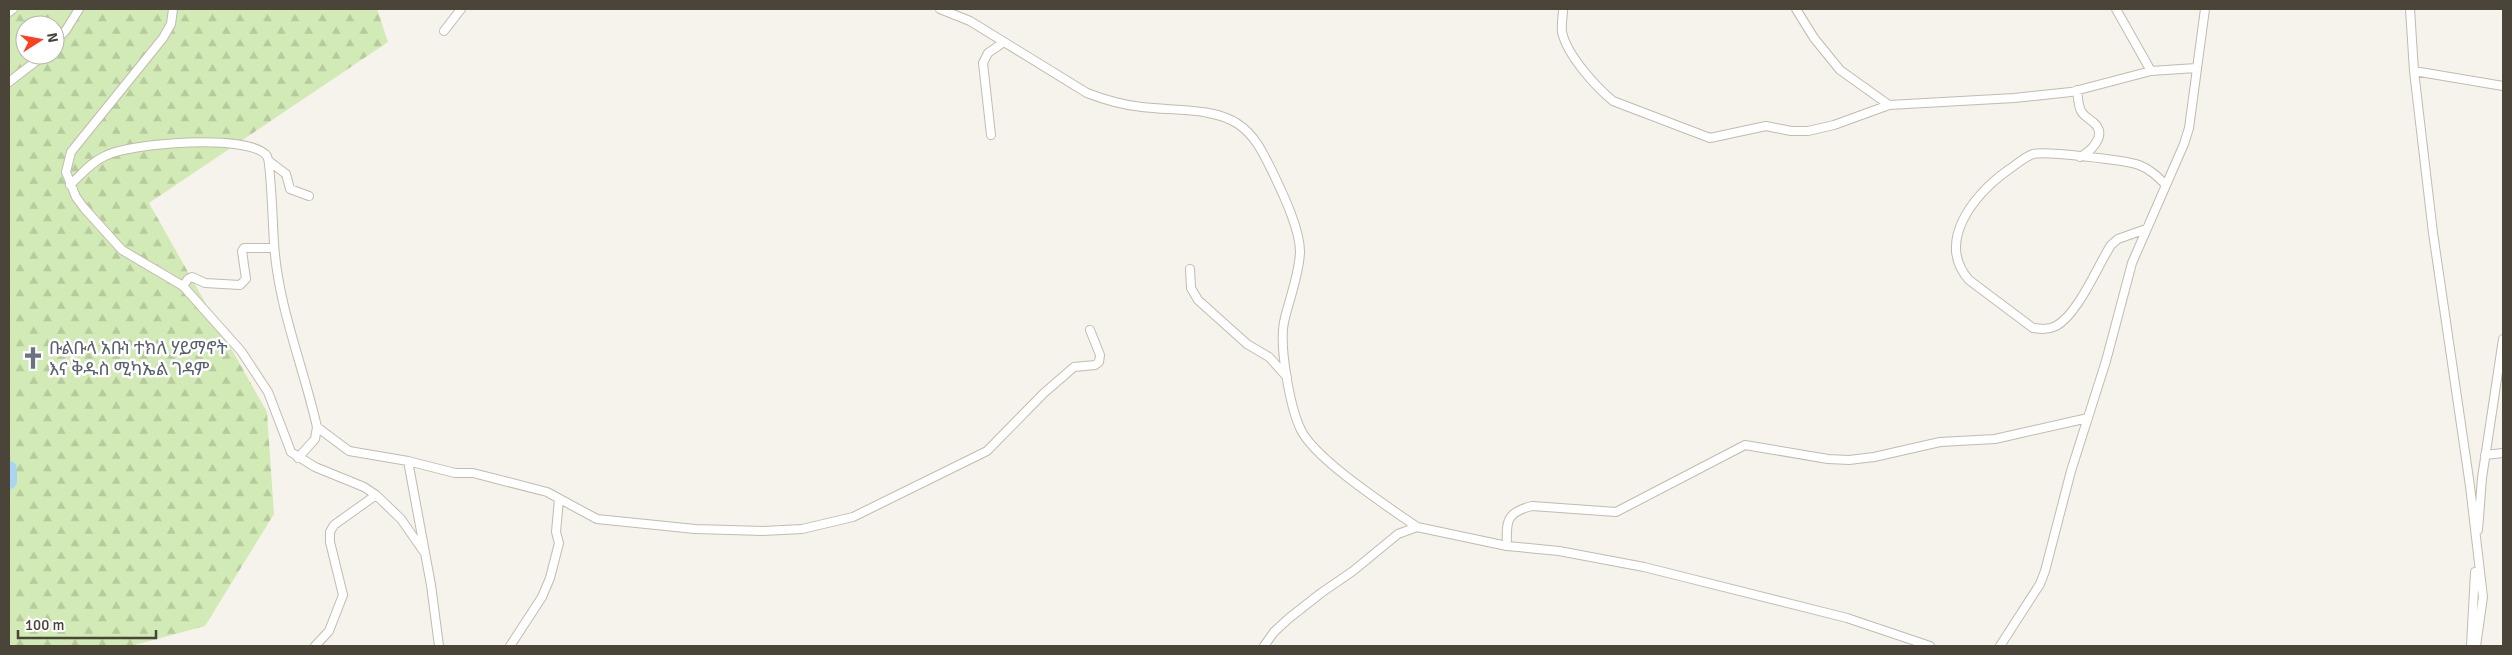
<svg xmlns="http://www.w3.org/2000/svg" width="2512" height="655" font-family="Signika,'Noto Sans Ethiopic',sans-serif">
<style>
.forest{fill:url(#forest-firs);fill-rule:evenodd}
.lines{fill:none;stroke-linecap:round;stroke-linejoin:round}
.river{stroke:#a9d4f2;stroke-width:16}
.minor-casing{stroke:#c2bbae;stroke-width:10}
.minor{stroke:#fff;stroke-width:8}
.labels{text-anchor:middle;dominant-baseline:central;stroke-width:5;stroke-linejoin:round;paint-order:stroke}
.worship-label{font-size:18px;fill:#5b616d;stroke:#fff;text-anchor:start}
</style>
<defs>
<pattern id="forest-firs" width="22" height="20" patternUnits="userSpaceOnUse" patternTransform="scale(1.25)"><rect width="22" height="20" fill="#d2eab5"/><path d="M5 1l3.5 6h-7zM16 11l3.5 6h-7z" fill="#b6ca9c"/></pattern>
</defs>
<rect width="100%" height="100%" fill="#f6f3ec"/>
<path class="forest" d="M9,9h368l11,33 -239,161 118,209 7,102 -69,112 -74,20h-122zM25,25h30v30h-30z"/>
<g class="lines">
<path class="river" d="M9,469v12"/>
<defs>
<path id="minor" d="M173,9l-2,15 -8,14 -92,114 -5,20 10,25 8,11 38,42 61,36 58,65 27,41 23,60 24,15 49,20 12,8 25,24 23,33
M940,9l30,12 117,72c18,7 36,12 55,14 30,4 71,0 96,17 18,12 26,31 35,49 10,21 27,56 27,79 -1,24 -11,47 -16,70 -5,24 6,86 17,108 15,30 86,76 116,97
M1563,9c0,8 -2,15 -1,23 5,23 33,54 51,69l97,37 56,-12 25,5h17l26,-6 55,-20 125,-7 57,-6 80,-21 45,-3
M1796,9l18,29 26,32 49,35
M2116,9l35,62
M2410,9l4,62 19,162 37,253 13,111 -7,49
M9,12l4,-3
M444,31l17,-22
M55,42l11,-12 13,-21
M2414,71l89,15
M9,82l35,-27
M2077,90c1,7 1,15 4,21 3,6 10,8 15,14 10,12 -6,27 -16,32
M991,135l-8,-72 5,-10 16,-11
M270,162l16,12 4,15 19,7
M70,185c11,-10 21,-23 35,-29 24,-13 145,-23 162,0 4,6 6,74 7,87 4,64 29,122 43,184l-2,12 -17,19
M2146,229l-28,10 -7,6c-14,22 -33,69 -55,81 -8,4 -15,3 -23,2l-64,-48c-34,-39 6,-86 39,-110 8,-5 16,-13 25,-16 12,-3 92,6 106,11 11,4 19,12 27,20
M1190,269l1,19 7,12 49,44 22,13 18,20
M183,286l5,-7 4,-2 13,6 35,2 6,-6 -4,-28 2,-3h30
M317,427l32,24 59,10 47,12h18l74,19 50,27 98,10 68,2 39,-2 51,-12 134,-66 57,-58 30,-26 21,-2 4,-3 1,-7 -10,-25
M2485,455l18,-2
M408,461l23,124 8,61
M2478,530l4,-52 21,-139
M1507,546c-1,-24 -1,-34 25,-40l84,6 129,-67 83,14 21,1 25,-3 66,-15 55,-3 93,-21
M315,646l14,-15 14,-36 -13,-53v-10l4,-7 42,-30
M510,646l32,-49 8,-19 9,-35 -3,-11 3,-33
M1264,646l10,-14 14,-13 33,-26 32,-22 45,-37 19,-7 90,19 52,5 85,16 203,51 83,28
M2000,646l40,-62 5,-13 26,-100 35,-110 26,-98 52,-119 5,-16 16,-119
M2471,646l4,-74"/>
</defs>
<use href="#minor" class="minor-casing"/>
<use href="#minor" class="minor"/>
</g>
<defs>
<symbol id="church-bare" viewBox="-9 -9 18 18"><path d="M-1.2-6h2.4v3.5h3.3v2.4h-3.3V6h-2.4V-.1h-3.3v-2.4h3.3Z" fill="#6b7280" stroke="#fff" stroke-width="2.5" paint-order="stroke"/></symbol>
</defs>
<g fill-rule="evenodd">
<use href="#church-bare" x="17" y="342" width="32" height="32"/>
</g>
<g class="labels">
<g class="worship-label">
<text x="49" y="348">ቡልቡላ አቡነ ተክለ ሃይማኖት<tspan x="49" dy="21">እና ቅዱስ ሚካኤል ገዳም</tspan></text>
</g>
</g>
<rect width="2512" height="655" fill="none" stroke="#4b4439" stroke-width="20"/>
<g transform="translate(40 40) rotate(79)"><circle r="24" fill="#ffffff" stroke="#b7b4b0"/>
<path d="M0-4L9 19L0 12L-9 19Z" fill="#fc3f1d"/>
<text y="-8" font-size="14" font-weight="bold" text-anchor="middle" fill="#4b4439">N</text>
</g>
<path d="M18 630v8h138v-8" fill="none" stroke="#4b4439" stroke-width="2.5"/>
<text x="25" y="630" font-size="15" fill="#4b4439" stroke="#ffffff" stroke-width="4" paint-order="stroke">100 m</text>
</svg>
